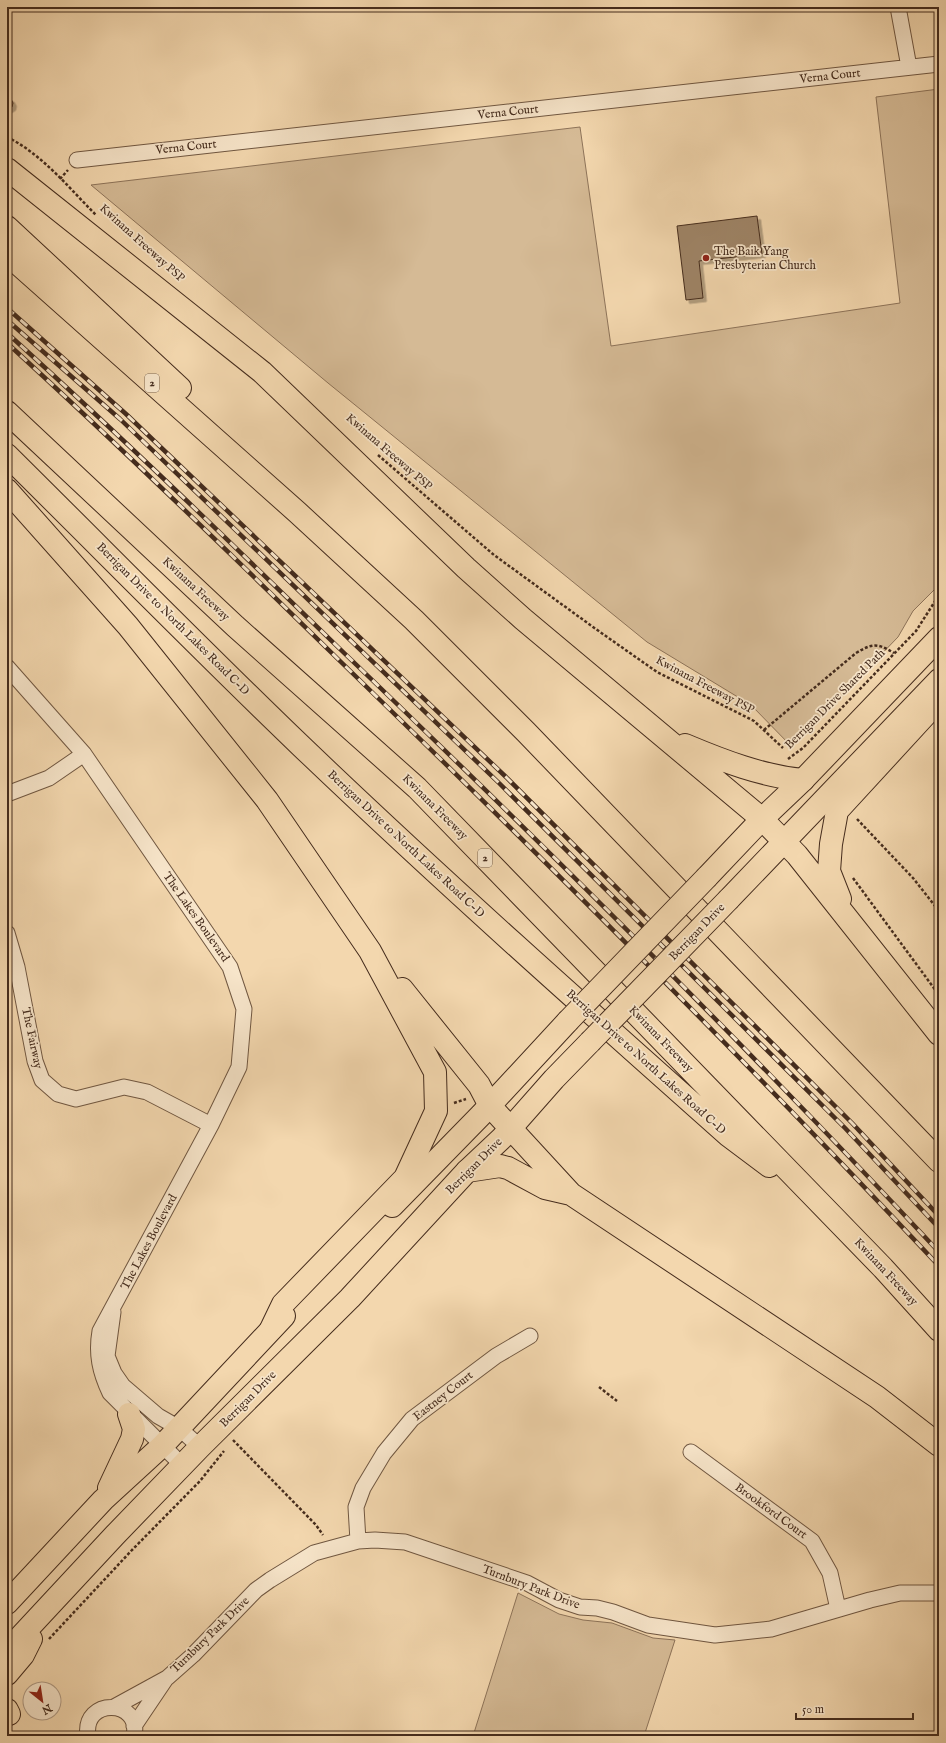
<svg xmlns="http://www.w3.org/2000/svg" width="946" height="1743" font-family="'IM FELL English',serif">
<style>
.green{fill:#d5ba95;stroke:#8d7359}
.building{fill:#9f8568;stroke:#452c1d;filter:url(#shadow)}
.lines{fill:none;stroke-linecap:round;stroke-linejoin:round}
.minor-casing{stroke:#705741;stroke-width:17}
.primary-casing{stroke:#452c1d;stroke-width:24}
.motorway-casing{stroke:#452c1d;stroke-width:24}
.path{stroke:#452c1d;stroke-width:2.5;stroke-dasharray:3 2;stroke-linecap:butt}
.minor{stroke:#f7e5ca;stroke-width:15}
.primary{stroke:#f3d7ae;stroke-width:22}
.motorway{stroke:#f3d7ae;stroke-width:22}
.rail-casing{stroke:#452c1d;stroke-width:4.5}
.rail{stroke:#f7e5ca;stroke-width:3;stroke-dasharray:9;stroke-linecap:butt}
.primary-bridge-casing{stroke:#452c1d;stroke-width:24;stroke-linecap:butt}
.primary-bridge{stroke:#f3d7ae;stroke-width:22}
.poi-dot{fill:#8f2418;stroke:#f7e5ca;stroke-width:1.5}
.labels{text-anchor:middle;dominant-baseline:central;stroke-width:3.5;stroke-linejoin:round;paint-order:stroke}
.shield{fill:#f7e5ca;stroke:#7a6451;stroke-width:1}
.shield-label{font-size:11px;font-weight:bold;fill:#452c1d}
.street-label{font-size:12px;fill:#452c1d;stroke:#f7e5ca}
.poi-label{font-size:12px;fill:#452c1d;stroke:#f7e5ca;text-anchor:start}
</style>
<defs>
<filter id="shadow"><feDropShadow dx="3.5" dy="3.5" stdDeviation="0" flood-color="#0004"/></filter>
</defs>
<rect width="100%" height="100%" fill="#f3d7ae"/>
<filter id="stains"><feTurbulence type="fractalNoise" baseFrequency=".005" numOctaves="4"/><feColorMatrix values="0 0 0 0 .2 0 0 0 0 .09 0 0 0 0 .02 0 0 0 .5 -.17"/></filter>
<radialGradient id="worn" r=".72"><stop offset=".6" stop-color="#630" stop-opacity="0"/><stop offset="1" stop-color="#630" stop-opacity=".3"/></radialGradient>
<path class="green" d="M939,89v496l-26,26 -15,26 -106,110 -41,-42 -104,-63 -319,-259 -237,-198 489,-58 31,219 289,-43 -24,-206z
M518,1593l41,21 24,6 29,3 41,15 22,2 -31,96h-171z"/>
<path class="building" d="M7,97l4,2 2,4 -1,4 -5,3z
M757,216l5,38 -63,7 4,37 -17,2 -9,-74z"/>
<g class="lines">
<defs>
<path id="minor" d="M898,7l11,60
M77,160l862,-96
M7,667l77,87 146,213 14,42 -5,58 -28,58 -111,206c-4,23 0,41 10,62l72,72
M7,794l42,-16 35,-24
M7,933l10,34 18,94 7,19 16,14 18,5 48,-12 23,5 64,33
M113,1312l-6,44 7,17 9,13 35,30 21,12 21,19
M691,1452l121,89 18,32 8,36
M358,1541l-2,-34 7,-19 21,-35 28,-34 84,-63 34,-20
M114,1707l53,-29 26,-23 63,-65 14,-10 44,-27 44,-12 17,-1 30,2 122,41 32,17 21,7 17,1 16,4 35,13 67,10 56,-6 99,-29 30,-7h39
M134,1726l31,-46
M88,1736c-6,-39 54,-37 46,0"/>
<path id="primary" d="M707,877l55,-58 41,-39 136,-142
M729,899l210,-219
M392,1206l89,-91 87,-94
M109,1488l23,-49 2,-10 -5,-15
M7,1603l96,-103 60,-55 121,-129
M7,1651l108,-116 85,-88 150,-149 117,-127 35,-33 52,-59 36,-37
M7,1674l16,-19 8,-16
M7,1710l2,4"/>
<path id="motorway" d="M7,169l255,203 204,196 57,51 239,200 35,36 142,179
M7,227l173,161
M7,254l290,258 117,108 112,112 413,429
M7,412l228,214 182,162 466,480 56,62
M7,455c98,97 195,196 294,291 140,134 284,262 428,390l40,30
M7,490l121,136 139,174 103,151 65,121 1,39 -31,67 -122,126 -12,25
M685,745c38,16 77,31 118,35
M840,899l-11,-28 2,-27 6,-33 102,-111
M402,989l77,96 11,21 81,88 306,203 62,48
M467,1171l33,-5 8,2 37,20 26,6"/>
</defs>
<use href="#minor" class="minor-casing"/>
<use href="#primary" class="primary-casing"/>
<use href="#motorway" class="motorway-casing"/>
<path class="path" d="M7,137c35,17 62,51 89,78
M60,179l8,-9
M378,455l116,100 99,72 64,45 97,49 29,27
M764,730l92,-77c17,-10 21,-10 38,0
M788,759l15,-11 113,-117 23,-36
M857,819l56,59 26,33
M853,878l86,117
M454,1103l12,-4
M599,1387l18,14
M233,1440l83,85 7,10
M49,1639l83,-89 68,-69 24,-30"/>
<use href="#minor" class="minor"/>
<use href="#primary" class="primary"/>
<use href="#motorway" class="motorway"/>
<defs>
<path id="rail" d="M7,308l119,106 380,363 346,346 87,93
M7,320l113,99 379,364 346,345 94,100
M7,333c114,103 224,210 334,317 204,196 405,395 598,602
M7,343c114,104 224,211 334,319 203,197 404,397 598,604"/>
</defs>
<use href="#rail" class="rail-casing"/>
<use href="#rail" class="rail"/>
<defs>
<path id="primary-bridge" d="M568,1021l139,-144
M590,1042l139,-143"/>
</defs>
<use href="#primary-bridge" class="primary-bridge-casing"/>
<use href="#primary-bridge" class="primary-bridge"/>
</g>
<circle class="poi-dot" cx="706" cy="258" r="4"/>
<g class="labels">
<g class="shield">
<rect x="145" y="374" width="14" height="18" rx="3"/>
<rect x="478" y="849" width="14" height="18" rx="3"/>
</g>
<g class="shield-label">
<text x="152" y="383">2</text>
<text x="485" y="858">2</text>
</g>
<g class="street-label">
<text transform="translate(830 76) rotate(-6)">Verna Court</text>
<text transform="translate(508 112) rotate(-6)">Verna Court</text>
<text transform="translate(186 147) rotate(-6)">Verna Court</text>
<text transform="translate(142 243) rotate(42)">Kwinana Freeway PSP</text>
<text transform="translate(389 452) rotate(41)">Kwinana Freeway PSP</text>
<text transform="translate(196 589) rotate(43)">Kwinana Freeway</text>
<text transform="translate(173 619) rotate(45)">Berrigan Drive to North Lakes Road C-D</text>
<text transform="translate(705 685) rotate(28)">Kwinana Freeway PSP</text>
<text transform="translate(835 699) rotate(-45)">Berrigan Drive Shared Path</text>
<text transform="translate(435 807) rotate(45)">Kwinana Freeway</text>
<text transform="translate(406 844) rotate(43)">Berrigan Drive to North Lakes Road C-D</text>
<text transform="translate(196 917) rotate(55)">The Lakes Boulevard</text>
<text transform="translate(697 932) rotate(-46)">Berrigan Drive</text>
<text transform="translate(32 1038) rotate(78)">The Fairway</text>
<text transform="translate(661 1039) rotate(46)">Kwinana Freeway</text>
<text transform="translate(646 1062) rotate(42)">Berrigan Drive to North Lakes Road C-D</text>
<text transform="translate(474 1166) rotate(-45)">Berrigan Drive</text>
<text transform="translate(149 1242) rotate(-62)">The Lakes Boulevard</text>
<text transform="translate(886 1272) rotate(47)">Kwinana Freeway</text>
<text transform="translate(443 1396) rotate(-38)">Eastney Court</text>
<text transform="translate(248 1399) rotate(-45)">Berrigan Drive</text>
<text transform="translate(771 1511) rotate(36)">Brookford Court</text>
<text transform="translate(531 1587) rotate(21)">Turnbury Park Drive</text>
<text transform="translate(210 1635) rotate(-44)">Turnbury Park Drive</text>
</g>
<g class="poi-label">
<text x="714" y="251">The Baik Yang<tspan x="714" dy="14">Presbyterian Church</tspan></text>
</g>
</g>
<rect width="946" height="1743" fill="none" stroke="#f3d7ae" stroke-width="24"/>
<rect x="8" y="8" width="930" height="1727" fill="none" stroke="#452c1d" stroke-width="2"/>
<rect x="12" y="12" width="922" height="1719" fill="none" stroke="#452c1d"/>
<g transform="translate(42 1701) rotate(150)"><circle r="19" fill="#f7e5ca" stroke="#b09b85"/>
<path d="M0-3L7 15L0 10L-7 15Z" fill="#8f2418"/>
<text y="-6" font-size="11" font-weight="bold" text-anchor="middle" fill="#452c1d">N</text>
</g>
<path d="M796 1713v6h117v-6" fill="none" stroke="#452c1d" stroke-width="2"/>
<text x="802" y="1713" font-size="12" fill="#452c1d" stroke="#f7e5ca" stroke-width="3" paint-order="stroke">50 m</text>
<rect width="100%" height="100%" filter="url(#stains)"/>
<rect width="100%" height="100%" fill="url(#worn)"/>
</svg>
